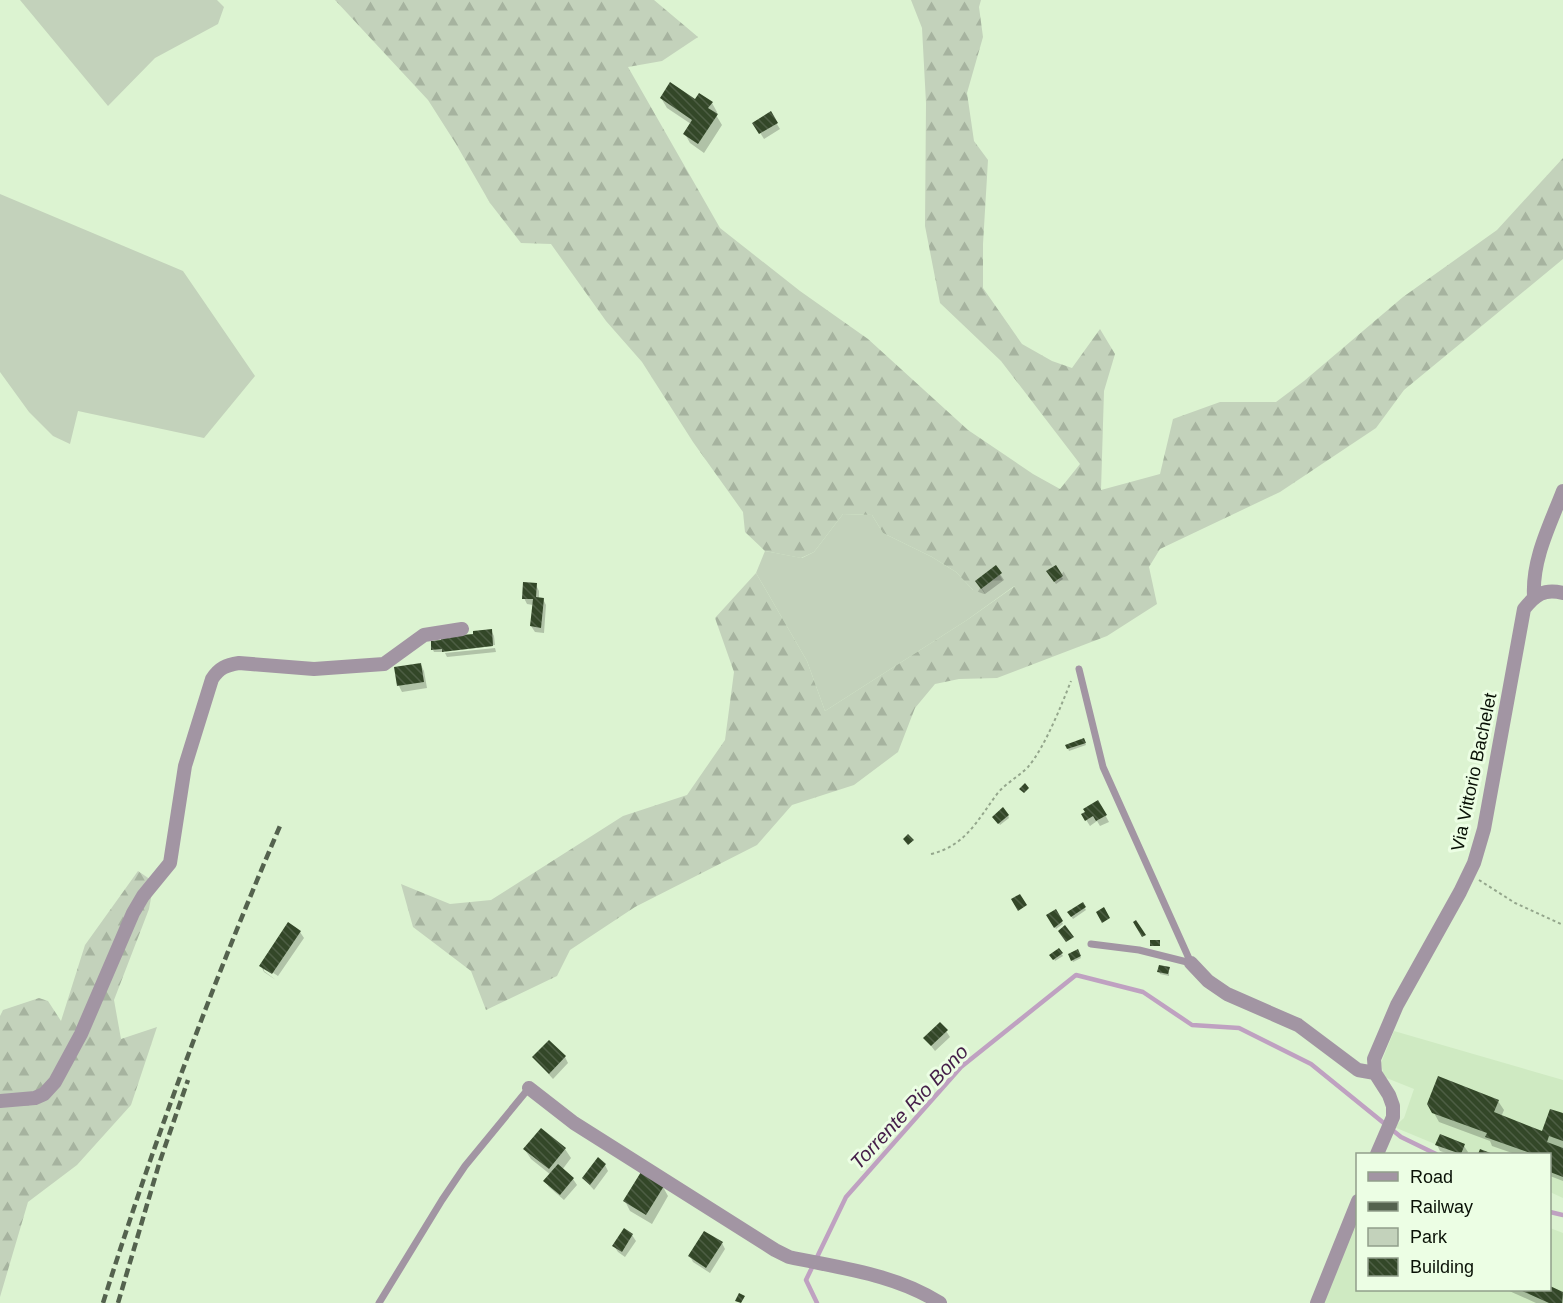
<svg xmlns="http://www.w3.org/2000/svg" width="1563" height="1303" font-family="Helvetica,sans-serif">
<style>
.built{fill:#cfeac2}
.green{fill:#c3d2bb}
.forest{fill:url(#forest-firs)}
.shadow{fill:#0003}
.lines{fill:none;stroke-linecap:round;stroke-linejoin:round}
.stream{stroke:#bfa1c1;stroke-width:4.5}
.building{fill:url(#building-back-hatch)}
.path{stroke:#94a68c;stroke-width:2;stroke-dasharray:3 3;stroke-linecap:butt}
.service{stroke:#a295a3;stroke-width:7}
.minor{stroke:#a295a3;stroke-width:14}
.rail{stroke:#54624e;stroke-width:4.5;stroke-dasharray:9 4.5;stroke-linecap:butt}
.labels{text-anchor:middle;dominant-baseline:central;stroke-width:6;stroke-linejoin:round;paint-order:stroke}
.street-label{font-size:18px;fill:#091106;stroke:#ecfee4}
.water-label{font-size:20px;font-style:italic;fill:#441e48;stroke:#ecfee4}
</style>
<defs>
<pattern id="forest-firs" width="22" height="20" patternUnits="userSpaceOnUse" patternTransform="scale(1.5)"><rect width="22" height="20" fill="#c3d2bb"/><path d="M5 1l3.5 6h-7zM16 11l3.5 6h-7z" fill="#a6b39f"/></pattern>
<pattern id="building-back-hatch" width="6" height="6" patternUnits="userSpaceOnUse" patternTransform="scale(1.5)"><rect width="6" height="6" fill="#334728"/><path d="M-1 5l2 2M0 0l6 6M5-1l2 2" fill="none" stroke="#4d5e44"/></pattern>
</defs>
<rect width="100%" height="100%" fill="#dcf3d1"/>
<path class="built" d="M1394,1031l169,49v118l-13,-6v-38h-91l-65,-27 10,-9 10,-29 -30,-12 -3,-14z
M1357,1218l1,72h192v-62l13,5v70h-239z"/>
<path class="green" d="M20,0h197l7,7 -6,17 -63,34 -47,48z
M0,194l183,77 72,105 -51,62 -126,-27 -8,33 -17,-8 -24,-24 -29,-40z
M843,514l29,1 11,18 49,24 24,15 17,18 44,-6 -50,36 -142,91 -18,-50 -51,-88 9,-22 37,7 12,-6z"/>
<path class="forest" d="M335,0h319l44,37 -36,24 -34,6 92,161 80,63 68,48 100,91 65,44 27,15 20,-25 -79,-103 -61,-58 -15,-77 1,-123 -4,-75 -11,-28h70l-2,7 4,30 -16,56 7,48 14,19 -5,84v44l39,56 30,17 20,7 28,-39 15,25 -11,37 -3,99 59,-16 13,-55 47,-17h56l28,-21 99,-84 94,-67 66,-72v101l-159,131 -28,38 -96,64 -120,57 -11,18 8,37 -50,32 -110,42 -38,1 -24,5 -20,24 -17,44 -44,33 -62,20 -35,40 -122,62 -65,43 -13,26 -71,34 -15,-39 -58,-44 -12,-43 49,20 41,-4 132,-84 64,-21 38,-55 9,-68 -19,-54 41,-45 51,88 18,50 142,-91 48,-34 -31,8 -11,-4 -17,-18 -24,-15 -49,-24 -11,-18 -29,-1 -29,38 -13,6 -36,-7 -20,-19 -2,-20 -50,-70 -51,-80 -36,-41 -55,-77 -30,-1 -31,-40 -34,-59 -28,-44z
M138,871l16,11 -5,27 -35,91 7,39 36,-12 -26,78 -54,60 -49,37 -28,95v-281l3,-6 36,-12 9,3 13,20 24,-76z"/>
<path class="shadow" d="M661,98l51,5 5,9 -1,3 6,10 -18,28 -14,-10 -5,-9 6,-10 -24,-16z
M770,113l10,16 -16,10 -10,-16z
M1055,567l8,12 -7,5 -8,-12z
M1000,574l4,6 -19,14 -5,-7z
M536,585l3,6v8h4l3,6 -2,28 -9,-1 -4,-6 2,-21 -6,-1 -3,-6z
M491,630l3,6 1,9 -51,5v2h-10l-1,-2 7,-9 35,-6z
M495,648l1,4 -49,5 -2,-4z
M421,665l3,6 3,17 -25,4 -3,-6z
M1083,739l3,6 -17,6 -2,-5z
M1098,802l11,20 -9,4 -3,-5 -7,5 -7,-11z
M1008,815l1,3 -9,7 -5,-6z
M1082,904l4,6 -13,9 -4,-6z
M1055,911l8,13 -7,5 -8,-13z
M300,932l4,6 -26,38 -14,-9v4l12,9 -12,-8 -3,-6z
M1059,950l4,6 -8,5 -3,-6z
M1077,951l4,7 -8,4 -3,-7z
M1169,969v7l-9,-2 -1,-3z
M946,1031l4,6 -15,14 -10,-13z
M565,1057l3,6 -15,16 -19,-21z
M1498,1101l6,9 -3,7 42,16 20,-18v66l-13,-5v-22h-35l-23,-8 -2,-5 -51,-19 -10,-18z
M1437,1145l27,1 4,6 -1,2h-18l-9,-3z
M565,1149l6,9 -9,12 11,9 4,6 -13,15 -15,-13 -4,-6 6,-6 -20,-16 -6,-9z
M605,1165l3,6 -14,19 -11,-12z
M663,1187l5,9 -16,28 -22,-13 -5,-10z
M632,1235l4,6 -11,16 -7,-5 -4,-6z
M722,1243l3,6 -15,24 -17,-11 -3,-6z
M1550,1287l13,7v9h-27l-29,-13h43z"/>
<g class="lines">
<path class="stream" d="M1550,1212l13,3
M817,1303l-11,-23 40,-83 115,-130 115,-92 67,17 49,33 47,3 72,36 90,73 35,17"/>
</g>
<path class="building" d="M670,82l25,17 4,-6 14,9 -5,6 10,6 -20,30 -15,-10 9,-14 -32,-22z
M771,111l7,12 -19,11 -7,-11z
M996,565l6,8 -21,16 -6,-8z
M1056,565l7,11 -9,6 -8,-11z
M523,582l14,1 -1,14 8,1 -3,30 -11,-2 3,-27h-11z
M492,629l1,17 -51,6v-3l-11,1v-9l10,-1v-3l32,-3v-3z
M421,663l3,19 -27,4 -3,-19z
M1084,738l2,5 -19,6 -2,-4z
M1025,783l4,5 -5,5 -5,-4z
M1098,800l9,15 -11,6 -3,-5 -8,5 -4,-7 4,-2 -2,-3z
M1003,807l6,8 -11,9 -6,-7z
M908,834l6,6 -6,5 -5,-6z
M1020,894l7,11 -9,6 -7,-12z
M1083,902l3,5 -15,10 -4,-5z
M1104,907l6,11 -8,5 -6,-11z
M1056,909l7,12 -9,7 -8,-13z
M1136,920l10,15 -4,2 -9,-15z
M288,922l13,9 -29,43 -13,-8z
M1065,925l9,12 -8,5 -8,-11z
M1150,940h10v6h-10z
M1059,948l4,5 -10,7 -4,-5z
M1078,949l3,7 -10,5 -3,-7z
M1159,965l11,2 -2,7 -11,-2z
M940,1022l8,8 -17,16 -8,-8z
M549,1040l17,16 -17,18 -17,-17z
M1438,1076l61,24 -5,12 48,19 8,-22 13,4v28l-14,-5 -2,6 16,6v29l-13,-5v-18h-17l-48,-17 2,-4 -55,-20 -5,-9z
M541,1128l25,20 -17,21 -26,-20z
M1440,1134l25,10 -4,10 -26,-9z
M1480,1149l13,5h-15z
M598,1157l8,7 -16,21 -8,-7z
M558,1164l16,14 -14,17 -17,-14z
M641,1172l23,14 -18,29 -23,-14z
M624,1228l9,6 -11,18 -10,-6z
M704,1231l19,11 -17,26 -18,-12z
M1550,1286l13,6 -1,11h-13l-29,-13h30z
M739,1293l6,3 -4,7 -6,-2z"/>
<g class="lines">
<path class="path" d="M931,854c34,-8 46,-33 66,-60 9,-11 21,-17 31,-27 17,-20 33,-61 43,-86
M1479,880l36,23 48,22"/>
<path class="service" d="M1079,669l24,98 88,196
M1091,944l48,6 52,13
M379,1303l63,-103 23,-34 64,-78"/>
<path class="minor" d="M1534,596c-2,-37 16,-71 29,-105
M1191,963l17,18 19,13 71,31 60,45 17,3
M529,1088l45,35 201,127 14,7c51,11 106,17 151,46
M0,1101l35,-3 9,-4 11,-12 26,-48 52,-121 10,-17 27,-33 15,-97 27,-87c7,-11 14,-14 27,-16l75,6 70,-5 40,-29 38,-6
M1377,1154l16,-37v-11l-4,-11 -14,-22 -1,-14 23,-54 63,-113 14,-29 10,-34 40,-220c11,-14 20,-21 39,-16
M1317,1303l41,-102"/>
<path class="rail" d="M103,1303c51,-162 110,-321 177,-477
M118,1303l41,-139 29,-84"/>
</g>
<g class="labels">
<g class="street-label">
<text transform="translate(1474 772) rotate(-78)">Via Vittorio Bachelet</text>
</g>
<g class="water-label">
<text transform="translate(909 1107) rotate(-47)">Torrente Rio Bono</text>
</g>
</g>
<rect x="1356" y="1153" width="195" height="138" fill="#ecfee4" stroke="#919f8b" stroke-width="1.5"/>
<rect x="1368" y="1172" width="30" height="9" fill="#a295a3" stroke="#919f8b" stroke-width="1.5"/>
<text x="1410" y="1183" font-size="18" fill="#091106">Road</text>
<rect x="1368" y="1202" width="30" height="9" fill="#54624e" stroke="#919f8b" stroke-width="1.5"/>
<text x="1410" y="1213" font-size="18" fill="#091106">Railway</text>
<rect x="1368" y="1228" width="30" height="18" fill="#c3d2bb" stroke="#919f8b" stroke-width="1.5"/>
<text x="1410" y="1243" font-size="18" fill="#091106">Park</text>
<rect x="1368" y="1258" width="30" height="18" fill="url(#building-back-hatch)" stroke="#919f8b" stroke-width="1.5"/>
<text x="1410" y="1273" font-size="18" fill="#091106">Building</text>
</svg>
